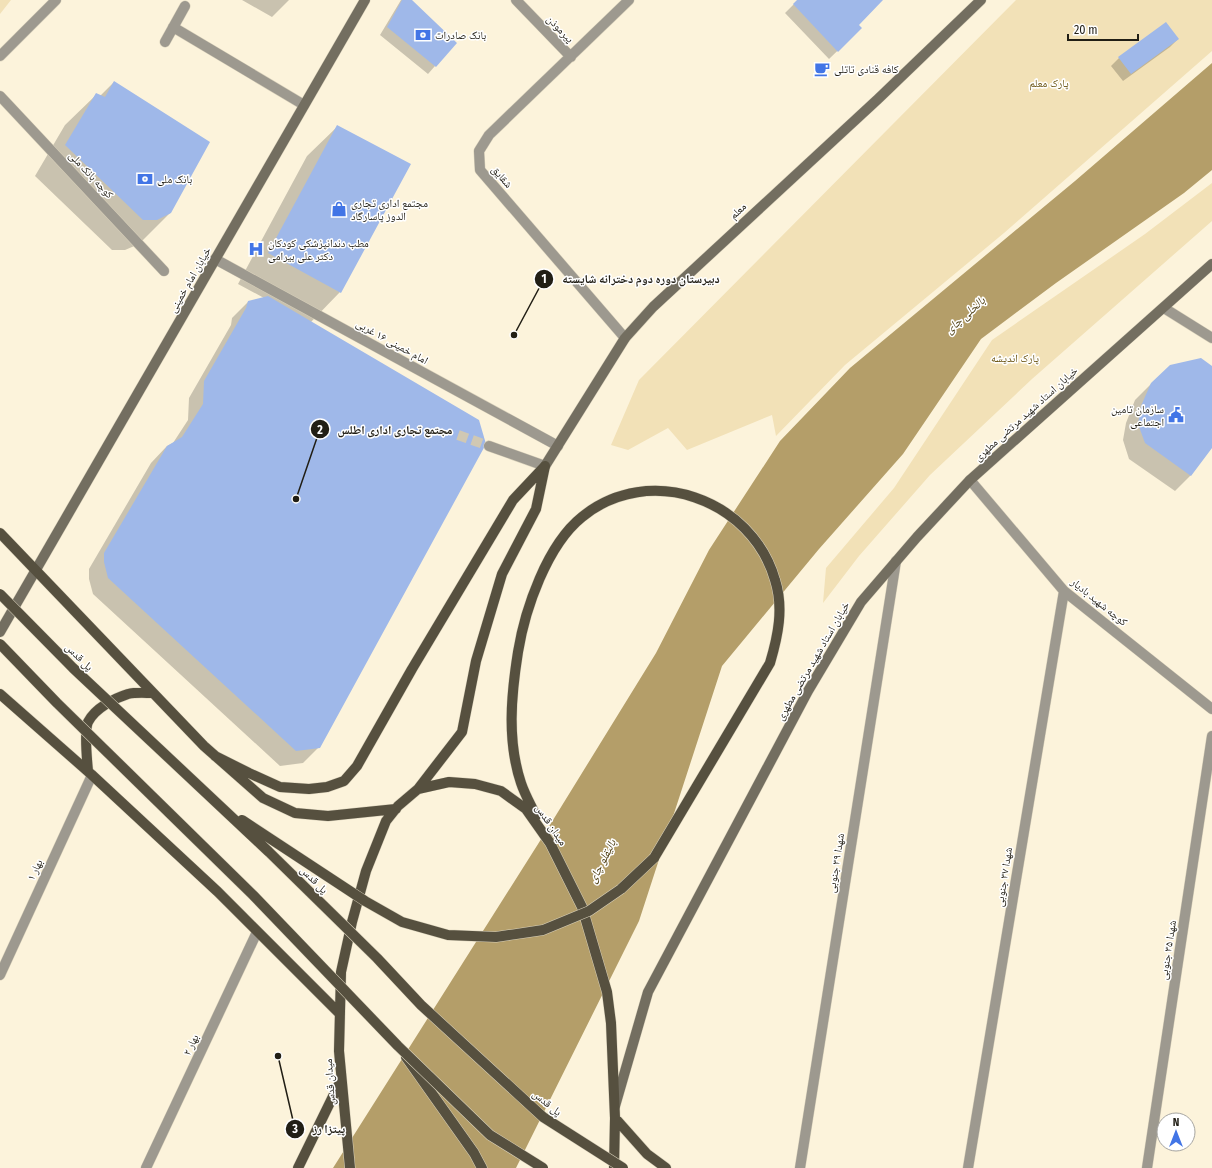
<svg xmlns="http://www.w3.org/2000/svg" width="1212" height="1168" font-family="'Fira Sans Condensed','Noto Naskh Arabic',sans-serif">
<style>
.green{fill:#f2e1b7}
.water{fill:#b49e69}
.shadow{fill:#0003}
.building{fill:#9fb8e9}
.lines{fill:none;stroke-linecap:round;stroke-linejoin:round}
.minor-tunnel{stroke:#d0c8b3;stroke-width:10;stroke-dasharray:10 5;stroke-linecap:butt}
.minor-casing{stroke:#d9d1bb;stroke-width:11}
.tertiary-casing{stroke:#d9d1bb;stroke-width:11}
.secondary-casing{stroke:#d9d1bb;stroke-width:11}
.primary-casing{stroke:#d9d1bb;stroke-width:11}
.minor{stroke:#9d998f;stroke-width:10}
.tertiary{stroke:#9d998f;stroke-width:10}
.secondary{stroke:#736e60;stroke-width:10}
.primary{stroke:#56503f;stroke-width:10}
.primary-bridge-casing{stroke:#d9d1bb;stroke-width:11;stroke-linecap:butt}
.primary-bridge{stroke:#56503f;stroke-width:10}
.labels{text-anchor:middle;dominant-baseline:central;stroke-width:3;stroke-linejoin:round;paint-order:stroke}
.street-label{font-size:11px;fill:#211e15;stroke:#fff}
.poi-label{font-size:11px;fill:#211e15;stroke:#fff;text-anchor:start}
.park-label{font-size:11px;fill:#695311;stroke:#fff}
.water-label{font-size:12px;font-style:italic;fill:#4c3c10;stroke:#fff}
.leader{fill:none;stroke:#211e15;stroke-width:1.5}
.callout-dot{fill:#211e15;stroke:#fff;stroke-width:1.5}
.mark-label{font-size:12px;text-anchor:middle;font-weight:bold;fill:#fff}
.callout-label{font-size:12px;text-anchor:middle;font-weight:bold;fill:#211e15;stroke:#fff;stroke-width:3;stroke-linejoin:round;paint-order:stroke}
</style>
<rect width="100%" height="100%" fill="#fcf3db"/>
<path class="green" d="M0,0h11l-11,14z
M1016,0h196v51l-208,182 -159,132 -69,71 -4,-21 -85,35 -19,-22 -40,22 -17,-5 28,-65z
M1212,183v38l-180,158 -102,96 -71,81 -36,47 3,-35 68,-80 98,-148 153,-106z"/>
<path class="water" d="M1212,63v107l-28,23 -128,90 -75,56 -78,115 -84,95 -97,117 -83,255 -123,247h-183l212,-335 111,-180 53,-103 71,-109 70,-73 225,-187z"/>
<path class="shadow" d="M242,0h47l-17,17z
M401,0h10l24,66 -7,8 -48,-39z
M798,0h84l-24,25 3,3 -32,31 -44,-46z
M1178,39l-8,8 -47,34 -12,-15 8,-8z
M114,82l56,131 -31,31 -14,6h-13l-77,-74 30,-51 31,-30 4,1z
M338,126l2,166 -29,30 8,425 -16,16 -23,3 -187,-172 -4,-15v-10l62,-106 16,-17 6,-3 15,-23 1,-22 42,-73 1,-7 16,-16 16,-4 -26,-14 69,-128z
M1212,367v80l-21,28 -16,16 -46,-32 -6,-19 3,-17 9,-23 16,-16z"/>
<path class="building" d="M402,0h10l45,43 -21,24 -49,-40z
M797,0h86l-24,25 3,3 -24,24 -45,-48z
M1166,22l13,17 -48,35 -13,-17z
M114,81l96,61 -39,71 -14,7h-14l-78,-75 31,-52 9,4z
M337,125l74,39 -70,129 -73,-40z
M268,296l211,124 7,24 -166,304 -24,3 -188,-173 -4,-16v-9l63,-107 15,-9 21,-33 1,-23 42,-73 2,-7z
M1201,358l11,8v82l-21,28 -46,-33 -7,-19 3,-18 10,-23 19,-18z"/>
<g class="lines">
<path class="minor-tunnel" d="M458,435l31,11"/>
<defs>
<path id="minor" d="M516,0l55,57
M173,27l131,78
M165,42l20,-36
M0,96l164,175
M215,259l343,187
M1164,308l48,30
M625,338l-145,-168 -1,-19 10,-16 140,-135
M489,446l56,20
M970,480l94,111 148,118
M0,975l92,-200
M146,1168l111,-236
M800,1168l96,-607
M968,1168l96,-577
M1147,1168l65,-432"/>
<path id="tertiary" d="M0,56l56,-56"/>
<path id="secondary" d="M545,466l80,-128 28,-31 225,-208 103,-99
M0,632l365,-632
M615,1106l33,-114 160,-301 53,-89 56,-65 53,-57 242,-216"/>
<path id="primary" d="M0,533l204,213 59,52 32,15 33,3 68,-7
M0,694l92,81 126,117 122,122
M215,756l34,17 31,14 29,2 18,-2 17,-6 13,-15 55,-97 101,-169 32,-34
M88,771c-1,-11 -4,-40 0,-49 7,-14 27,-24 40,-28 8,-2 17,-1 25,-1
M418,789l44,-57 14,-71 26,-87 34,-65 9,-43
M536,816c-5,-11 -11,-21 -15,-33 -14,-42 -10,-87 -3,-131 7,-43 29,-107 64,-135 67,-55 170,-18 193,63 9,28 3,56 -5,83l-116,195
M406,1057l68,96 8,15
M615,1118l32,36 19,14
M298,1168l43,-88
M350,1168l-11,-117 2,-79 11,-50 14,-51 20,-50 12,-15 20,-17 31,-7 26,2 26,7 25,18 24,34 32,64 25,85 4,31 4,95 -1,50"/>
</defs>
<use href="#minor" class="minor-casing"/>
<use href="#tertiary" class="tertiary-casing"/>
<use href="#secondary" class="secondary-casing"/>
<use href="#primary" class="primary-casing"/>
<use href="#minor" class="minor"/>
<use href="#tertiary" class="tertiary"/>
<use href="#secondary" class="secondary"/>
<use href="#primary" class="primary"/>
<defs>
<path id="primary-bridge" d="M0,594l73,74 196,184 108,106 44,47 122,112 80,51
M0,644l57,59 196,192 145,151 92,89 53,33
M242,820l123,81 37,21 46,13 48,2 47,-7 46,-19 32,-22 33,-31"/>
</defs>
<use href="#primary-bridge" class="primary-bridge-casing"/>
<use href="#primary-bridge" class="primary-bridge"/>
</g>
<defs>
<symbol id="bank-bare" viewBox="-9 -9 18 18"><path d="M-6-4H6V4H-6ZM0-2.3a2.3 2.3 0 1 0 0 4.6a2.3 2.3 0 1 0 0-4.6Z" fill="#4275e6" stroke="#fff" stroke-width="2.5" paint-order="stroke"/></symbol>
<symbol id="cafe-bare" viewBox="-9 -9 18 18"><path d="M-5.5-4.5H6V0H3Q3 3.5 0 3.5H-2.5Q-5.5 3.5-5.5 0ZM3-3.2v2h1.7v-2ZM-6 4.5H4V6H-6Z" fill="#4275e6" stroke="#fff" stroke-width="2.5" paint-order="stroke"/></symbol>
<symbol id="shop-bare" viewBox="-9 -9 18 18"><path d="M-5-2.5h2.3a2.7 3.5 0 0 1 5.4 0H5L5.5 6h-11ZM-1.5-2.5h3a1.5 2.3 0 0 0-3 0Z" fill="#4275e6" stroke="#fff" stroke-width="2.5" paint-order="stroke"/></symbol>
<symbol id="hospital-bare" viewBox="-9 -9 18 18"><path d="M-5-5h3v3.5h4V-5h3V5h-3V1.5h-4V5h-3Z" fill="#4275e6" stroke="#fff" stroke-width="2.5" paint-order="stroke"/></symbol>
<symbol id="civic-bare" viewBox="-9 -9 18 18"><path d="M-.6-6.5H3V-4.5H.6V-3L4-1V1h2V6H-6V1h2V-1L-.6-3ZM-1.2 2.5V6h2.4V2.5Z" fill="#4275e6" stroke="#fff" stroke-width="2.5" paint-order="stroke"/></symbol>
</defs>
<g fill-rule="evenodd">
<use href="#bank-bare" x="412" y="24" width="22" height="22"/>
<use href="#cafe-bare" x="811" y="58" width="22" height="22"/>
<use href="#bank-bare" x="134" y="168" width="22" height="22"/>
<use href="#shop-bare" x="328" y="198" width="22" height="22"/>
<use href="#hospital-bare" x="245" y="238" width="22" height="22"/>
<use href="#civic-bare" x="1165" y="404" width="22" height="22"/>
</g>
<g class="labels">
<g class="street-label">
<text transform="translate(560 29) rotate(46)">پیرموذن</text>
<text transform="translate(91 175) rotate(47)">کوچه بانک ملی</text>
<text transform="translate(502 177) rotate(49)">شقایق</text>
<text transform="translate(738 211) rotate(-43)">معلم</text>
<text transform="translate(190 280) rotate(-60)">خیابان امام خمینی</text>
<text transform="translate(392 342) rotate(29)">امام خمینی ۱۶ غربی</text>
<text transform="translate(1026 414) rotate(-42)">خیابان استاد شهید مرتضی مطهری</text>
<text transform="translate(1099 602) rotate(39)">کوچه شهید بادیار</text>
<text transform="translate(79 657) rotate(44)">پل قدس</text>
<text transform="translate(813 661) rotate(-60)">خیابان استاد شهید مرتضی مطهری</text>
<text transform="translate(551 825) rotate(56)">میدان قدس</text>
<text transform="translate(836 863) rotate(-81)">شهدا ۳۹ جنوبی</text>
<text transform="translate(35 870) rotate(-65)">بهار ۱</text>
<text transform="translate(1004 877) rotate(-81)">شهدا ۳۷ جنوبی</text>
<text transform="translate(314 880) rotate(45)">پل قدس</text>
<text transform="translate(1168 950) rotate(-81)">شهدا ۳۵ جنوبی</text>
<text transform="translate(191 1045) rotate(-65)">بهار ۲</text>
<text transform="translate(330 1082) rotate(-94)">میدان قدس</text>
<text transform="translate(547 1103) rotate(39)">پل قدس</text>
</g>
<g class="poi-label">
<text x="435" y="35">بانک صادرات</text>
<text x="834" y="69">کافه قنادی تاتلی</text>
<text x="157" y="179">بانک ملی</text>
<text x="351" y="203">مجتمع اداری تجاری<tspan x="351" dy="13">الدوز پاسارگاد</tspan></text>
<text x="268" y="243">مطب دندانپزشکی کودکان<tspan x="268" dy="13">دکتر علی بیرامی</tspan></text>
<text x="1164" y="409" text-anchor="end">سازمان تامین<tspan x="1164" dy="13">اجتماعی</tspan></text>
</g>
<g class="park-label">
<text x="1049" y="83">پارک معلم</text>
<text x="1015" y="358">پارک اندیشه</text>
</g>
<g class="water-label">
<text transform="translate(965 315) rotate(-42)">بالخلی چای</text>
<text transform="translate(602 861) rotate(-63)">بالیقلو چای</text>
</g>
</g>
<path class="leader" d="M514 335L544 279M296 499L320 429M278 1056L295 1129"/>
<g class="callout-dot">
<circle cx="514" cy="335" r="4"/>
<circle cx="296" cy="499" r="4"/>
<circle cx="278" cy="1056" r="4"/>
<circle cx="544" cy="279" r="10"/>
<circle cx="320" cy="429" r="10"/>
<circle cx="295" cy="1129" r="10"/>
</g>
<g class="mark-label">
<text x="544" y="283">1</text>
<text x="320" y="434">2</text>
<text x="295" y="1133">3</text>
</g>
<g class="callout-label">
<text x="641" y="283">دبیرستان دوره دوم دخترانه شایسته</text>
<text x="395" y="434">مجتمع تجاری اداری اطلس</text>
<text x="329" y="1133">پیتزا رز</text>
</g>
<g transform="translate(1176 1132)"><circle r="19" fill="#ffffff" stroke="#a6a5a1"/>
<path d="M0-3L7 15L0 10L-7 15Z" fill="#4275e6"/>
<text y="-6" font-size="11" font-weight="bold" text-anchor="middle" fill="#211e15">N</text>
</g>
<path d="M1068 34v6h70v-6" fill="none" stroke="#211e15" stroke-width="2"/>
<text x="1074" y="34" font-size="12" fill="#211e15" stroke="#ffffff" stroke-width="3" paint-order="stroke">20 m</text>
</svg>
